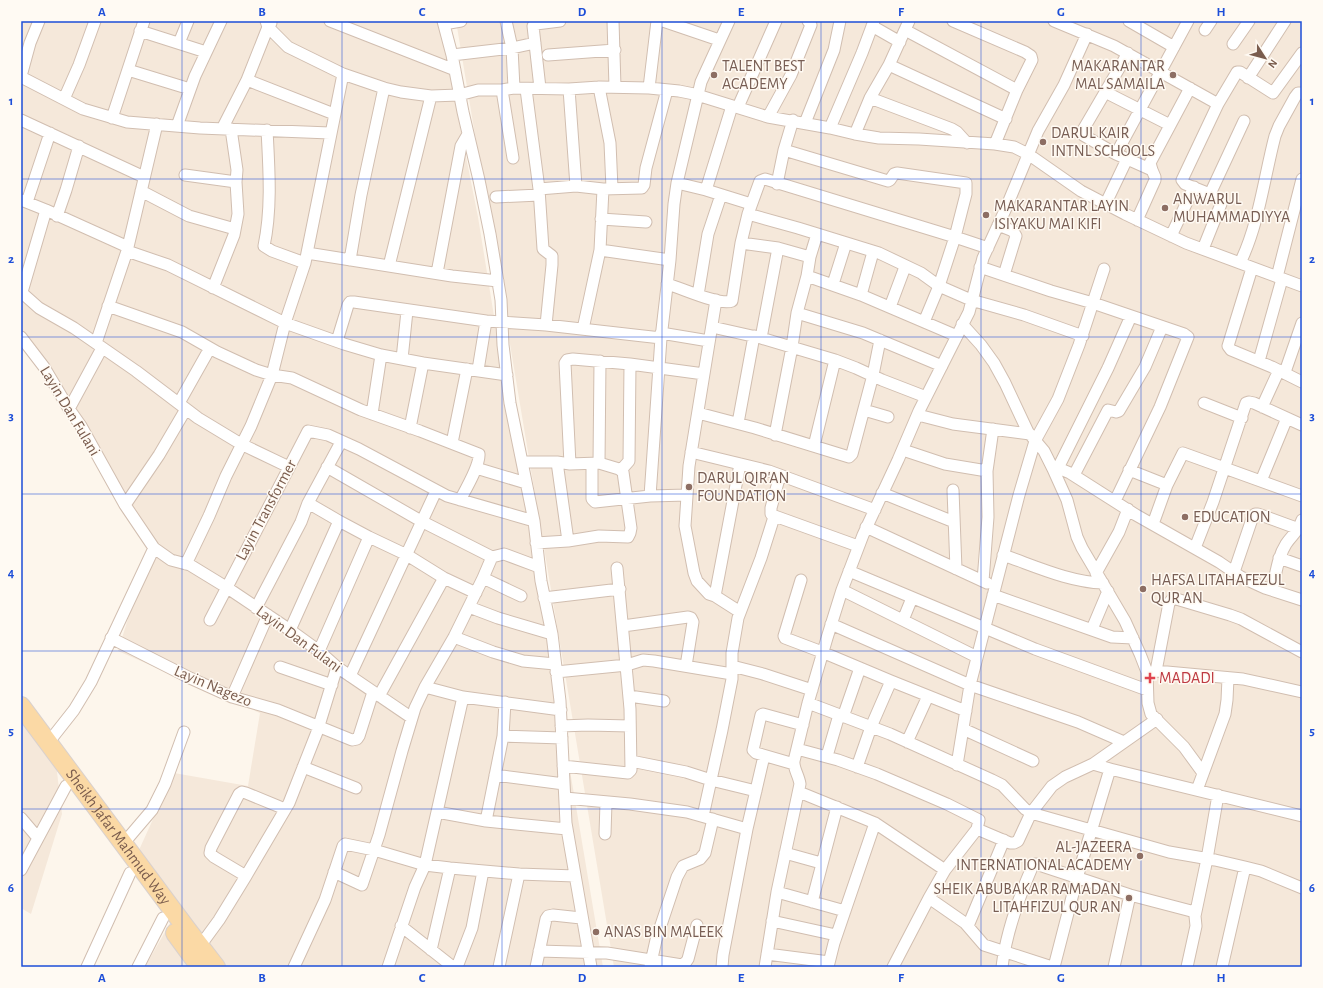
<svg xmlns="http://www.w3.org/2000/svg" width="1323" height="988" font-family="'Alegreya Sans',sans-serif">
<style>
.residential{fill:#f5e8da}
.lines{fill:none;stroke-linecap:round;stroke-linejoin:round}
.minor-casing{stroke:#d1beb0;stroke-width:13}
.primary-casing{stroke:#dad1cd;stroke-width:20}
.minor{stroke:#fff;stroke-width:11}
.primary{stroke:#fbd9a5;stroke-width:18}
.grid{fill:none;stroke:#1d4ed8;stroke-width:1;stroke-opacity:0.55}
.education-dot{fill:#8d6e63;stroke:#fffaf3;stroke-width:1.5}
.health-dot{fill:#e0444e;stroke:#fffaf3;stroke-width:1.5}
.labels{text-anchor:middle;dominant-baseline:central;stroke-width:3;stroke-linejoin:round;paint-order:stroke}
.education-label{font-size:16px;fill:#785e54;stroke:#fffaf3;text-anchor:start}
.street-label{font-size:16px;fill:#7a5c4d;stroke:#fffaf3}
.health-label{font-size:16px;fill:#be3a42;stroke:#fffaf3;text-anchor:start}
.neatline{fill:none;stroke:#1d4ed8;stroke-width:1.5}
.grid-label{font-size:13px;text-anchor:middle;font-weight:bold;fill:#1d4ed8}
</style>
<rect width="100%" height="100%" fill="#fdf6ec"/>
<path class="residential" d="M21,21h418l39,196 26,161 99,589h-458l29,-51 -35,-66 35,-77 74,13 12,-73 -142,-62 31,-100 -52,-99 -76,-114z
M456,21h846v946h-688z
M21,704l34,51 7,59 -31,100 -10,-6z"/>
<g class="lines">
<defs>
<path id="minor" d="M266,21l2,6 20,20 55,27 41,14 17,4 30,4 28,-1 19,-5h24l12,-2 55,1 30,-2 50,1 30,3 15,3 74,23 62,11 25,6 24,4 40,1 76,5 19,3 14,7 53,37 44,23 61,29 116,43
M330,21l125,49
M443,21l9,34 11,57 16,68 11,54 11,66 2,45 7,58 24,118 7,60 11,53 8,67 6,122 25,144
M506,21l6,27 2,40
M613,21l2,66
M663,21l56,19
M953,21l72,31 6,4 1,4 -15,30 -22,54
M1054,21l60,25 104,58
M1129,21l45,26
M444,24l17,-3
M872,26l28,16
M905,30l112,60
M1205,30l6,-9
M140,31l66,21
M179,43l9,-22
M1233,44l16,-23
M1128,53l-45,77v5l33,19 36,16
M452,55l60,-7 23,-5
M548,55l67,-5
M889,65l117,54
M128,70l62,19
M21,76l9,-33 9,-22
M21,77l62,32 44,13 73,6 130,5
M1248,78l37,-57
M247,80l87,34
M599,87l11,56 2,45
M540,88l-7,-62 3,-2 24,-3
M649,88l8,-67
M526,89l13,100 4,60 9,7v9l-6,60
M569,89l7,97
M502,90l11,68
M1105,92l65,33
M870,98l82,31 5,3 10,11
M64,99l15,-34 16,-44
M738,107l38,-86
M768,117l23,-42 20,-50 -3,-4
M112,118l32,-97
M21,120l123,57
M805,123l29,-73 6,-29
M177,126l18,-50 26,-55
M830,128l32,-75 12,-32
M222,129l25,-49 21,-53 3,-4
M267,130c2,38 5,78 -3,116l8,5 33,12
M855,134l15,-36 19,-33 20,-44
M784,150l104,31 2,-1 4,-6 3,-1 69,10v11l-11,43 33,11
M1116,154l72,-133
M185,175l51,7
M677,183l29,7 45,14
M777,184l7,-34 9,-30
M539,189l37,-3 27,3 39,-1 2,-3 2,-17 21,-78
M706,190l26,-84
M141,191l48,25 46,13
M1210,194l-25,-10 -3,-4 36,-76 19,-32h3l33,21 29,-40
M496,197l43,-2
M21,200l25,10 82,37
M27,202l23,-69
M1106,203l21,-44
M748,214l50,14 81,25 42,20 18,13 32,14 53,15 59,21
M57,216l9,-26 13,-44
M601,219l45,3
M1137,220l18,-40v-3l-3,-7 -2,-7 40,-75
M998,225l15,6 3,5 -12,39
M1171,236l23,-49
M741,243l37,5 32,9
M1203,249l18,-45 -3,-5 -8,-5 34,-73
M600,250l70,10
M127,251l41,14 117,58 59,21 37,11 42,8 84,12
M307,253l145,23 46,5
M350,260l11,-65 23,-107
M1240,263c19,-39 24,-85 35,-127l4,-10 16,-29 3,-4h4
M389,266l42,-170
M980,267l71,24 42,12 91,31 4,3 -28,70 -45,94
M1252,268l-24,78 3,4 41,17 30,15
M437,273l24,-127 7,-12
M807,276l54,19 96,41
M1277,277l25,-98
M667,284c15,4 52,22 65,17l9,-58 7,-29 12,-33 5,-2 190,58 -16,49 -15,36
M833,284l13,-41
M213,288l21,-53 4,-21 -2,-32 1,-12 -6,-41
M21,292l18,16 35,20 62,43 62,47 43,26 48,23
M22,292l24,-82
M698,295l10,-61 13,-39
M861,295l12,-43
M108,306l74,26 35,20 39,18 16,5 20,3 69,32 59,21 59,23c1,11 -13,35 -19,46
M890,307l15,-40
M797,313l66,20 79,33
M962,324l19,21 13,18 11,20 23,49 16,19 9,18 14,31 10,37 5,11 43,73 15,33 7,18 1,31 3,11 33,33 19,26
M712,327l49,11 74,22 21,8 26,12 44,17
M583,329l17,-79 3,-61
M661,333l48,8
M21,337l23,30 25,42 12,17 44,79 29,43 17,12 19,5 36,22 64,43 29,21 18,16 75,51
M761,338l17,-90
M337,341l11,-36 2,-3h4l132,19 60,4 115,13
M96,343l31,-92 30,-127
M402,359l5,-48
M1259,361l23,-82
M478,370l8,-49
M1285,372l17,-49
M179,403l31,-55
M1204,403l38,15
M1262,407l17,-37
M69,409l33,-61
M864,410l24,7
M698,413l57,15 94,29 3,-3 21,-79 7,-35
M372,414l9,-59
M918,415l35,9 77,10
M738,423l16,-87
M410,428l13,-65
M775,435l17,-88 5,-34 10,-37 3,-19 7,-23
M452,443l15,-74
M814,446l21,-86
M903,450l42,14 42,7
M691,452l78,19 106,39
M522,462h35l13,2 29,-1 20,6 4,3 8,56 -1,5 -2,4 -29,-1 -31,5 -32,2
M557,462l11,79
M599,463l1,-102
M570,464l-5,-101 2,-3 6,-1 57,5 74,10
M592,464v35l3,3 55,-6 37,-1
M1051,465l19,8 66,42 83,47 22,15 24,11 37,12
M327,467l94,54 71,36 12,-3 35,13
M476,468l50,15
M1058,468l50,-100 23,-52
M621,470l8,-9 1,-97
M1129,470l38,15
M780,475l-9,33v6l1,1 86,31
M1074,475l34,-65 8,2 3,-1 26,-44 17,-40
M1261,481l26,-63
M953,490l3,79
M882,493l72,29
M650,496l11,-158 9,-78 4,-56 3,-21 24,-101 28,-61
M308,503l31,18 30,16 38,18 37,23 32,15
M125,505l34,-50 27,-46
M1153,524l14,-39 16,-32 119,43
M866,527l121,56
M1195,548l18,-46 33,-99 3,-1 5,1 48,22
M1003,555c32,11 66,27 100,28
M1279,558l23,8
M186,564l23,-48 17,-40 25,-50 21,-51 13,-52 20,-60 38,-189
M849,571l186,78 112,41
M1234,572l19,-56 2,-2h3l41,15
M1096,573l23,-41 9,-23
M483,578l38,18
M801,580l-17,56 1,2 37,14 69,29 75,30
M983,581l5,-64 -1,-46 6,-42
M842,590l135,67
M1272,590c4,-15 5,-32 14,-46 6,-9 12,-12 16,-24
M993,595l119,42 21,1
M715,596l-6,-2 -12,-13 -3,-8 -9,-47 4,-60 27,-166
M544,598l76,-9
M469,607l29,11 54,16
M256,608l45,-86 7,-19 33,-61
M740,612l-25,-16 25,-132
M210,620l98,-189 20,4 31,14 88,47 87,25
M903,620l9,-22
M831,624l139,61 108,37 46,20
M623,626l65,-9 3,1 2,4 -7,44
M1092,629l16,-38
M290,630l49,-109
M454,637l39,15 30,9 32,3
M111,638l79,40 42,19 46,13 74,30 5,-1 2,-3 14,-44
M319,651l50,-114
M732,666l31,8 49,16
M280,667l52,18
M1156,671l13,-68 4,-5 57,17 11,4 61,33
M556,672l71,-7 16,-5 11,1 78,13
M1149,672l7,-1 87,8 59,13
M350,676l86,-185
M425,687l38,10 98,13
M379,696l65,-118
M629,696l35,5
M232,697l36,-82
M808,703l82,31 102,46 10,5 23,24 6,4 138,39 46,8 30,7 16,4 41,17
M843,717l17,-49
M561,726l27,-1 42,1
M963,729l70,32
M503,736l59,2
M907,742l21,-46
M48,743l26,-33 17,-28 63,-134
M797,749l41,11 39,14 70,30 32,16 -2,9 -32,41 -16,28 -36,69
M827,756l12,-41
M631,761l55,11 25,8 45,11
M794,764l-38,-11 -3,-3 8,-35 2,-1 40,11
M1093,764l17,5 192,47
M957,765l13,-80 49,-190 16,-54 23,-42 21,-54 25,-76
M563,766l65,7 3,-3 -1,-61 -13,-141
M303,767l53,21
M857,767l14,-40 20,-46
M495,775l69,9
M1197,790l28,-76 2,-14 1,-22
M799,792l76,31 70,47
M565,798l65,6 57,8 60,17
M437,812l49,9 81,8
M703,816l19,-86 10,-51v-26l6,-35 23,-60 13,-41
M21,818l17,20
M486,821l17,-85 2,-34
M977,829l33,14h4l4,-2 13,-28 21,-27 13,-9 28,-13 64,-45
M605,834l1,-32
M123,844l29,-34 13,-26 19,-52
M785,853l36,10
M21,870l45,-84
M334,872l28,13 17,-50 23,-84 13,-43 10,-21 29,-50 29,-59 9,-21
M246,876l-32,-19 -4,-4 1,-5 28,-54 3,-2 4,1 39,16
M777,892l68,19
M929,898l36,25 19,22 68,22
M812,902l25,-95
M772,921l64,14
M401,926l52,41
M968,926l36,-86
M200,946l19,-26 27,-44 43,-73 28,-71 20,-65
M431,950l19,-82
M539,951l68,2 75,12 4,-3 2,-3 9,-34
M767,954l62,8
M87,967l43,-94
M138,967l25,-49
M294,967l31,-67 18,-54 2,-2 29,6 51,15 25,3 69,6 56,2
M388,967l27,-80 10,-22 38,-168
M457,967l15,-39 11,-57
M499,967l20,-93
M536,967l10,-48 2,-3 5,-1 28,3
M650,967l6,-27 21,-63 6,-11 17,-7 5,-6 8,-34
M722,967l1,-12 24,-126 17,-73
M765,967l12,-75 23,-108c-1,-8 -7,-16 -6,-23l14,-58 19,-65 15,-48 21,-55 35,-75 21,-49 50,-99 14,-54 23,-50 32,-77 26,-46 23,-51
M828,967l6,-24 41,-120
M1002,967c4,-34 17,-70 31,-102l3,-1 94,31 65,17
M1054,967l23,-89 33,-109
M1114,967l16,-72
M1187,967l9,-41 -1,-10 12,-57 11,-64
M1222,967l23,-100"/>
<g id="primary">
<path id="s1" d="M21,706l165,222 30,39"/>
<path d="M175,933l25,34"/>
</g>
</defs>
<use href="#minor" class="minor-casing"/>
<use href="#primary" class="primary-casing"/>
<use href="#minor" class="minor"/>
<use href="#primary" class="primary"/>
</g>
<path class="grid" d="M182,21v946M342,21v946M502,21v946M662,21v946M821,21v946M981,21v946M1141,21v946M21,179h1281M21,337h1281M21,494h1281M21,651h1281M21,809h1281"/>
<g class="education-dot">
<circle cx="714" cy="75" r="4"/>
<circle cx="1173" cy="75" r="4"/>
<circle cx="1043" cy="142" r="4"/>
<circle cx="1165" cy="208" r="4"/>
<circle cx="986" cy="215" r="4"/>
<circle cx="689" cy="487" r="4"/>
<circle cx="1185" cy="517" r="4"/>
<circle cx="1143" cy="589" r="4"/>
<circle cx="1140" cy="856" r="4"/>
<circle cx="1129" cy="898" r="4"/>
<circle cx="596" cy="932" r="4"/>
</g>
<path class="health-dot" d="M1148 672h4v4h4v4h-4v4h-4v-4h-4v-4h4z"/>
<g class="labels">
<g class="education-label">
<text x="722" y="66">TALENT BEST<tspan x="722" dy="18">ACADEMY</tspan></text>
<text x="1165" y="66" text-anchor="end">MAKARANTAR<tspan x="1165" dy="18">MAL SAMAILA</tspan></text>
<text x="1051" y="133">DARUL KAIR<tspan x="1051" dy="18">INTNL SCHOOLS</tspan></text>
<text x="1173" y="199">ANWARUL<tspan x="1173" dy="18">MUHAMMADIYYA</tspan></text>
<text x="994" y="206">MAKARANTAR LAYIN<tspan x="994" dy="18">ISIYAKU MAI KIFI</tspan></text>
<text x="697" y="478">DARUL QIR'AN<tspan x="697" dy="18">FOUNDATION</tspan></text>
<text x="1193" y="517">EDUCATION</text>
<text x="1151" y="580">HAFSA LITAHAFEZUL<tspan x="1151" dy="18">QUR AN</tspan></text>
<text x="1132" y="847" text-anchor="end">AL-JAZEERA<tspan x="1132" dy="18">INTERNATIONAL ACADEMY</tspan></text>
<text x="1121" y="889" text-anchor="end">SHEIK ABUBAKAR RAMADAN<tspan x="1121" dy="18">LITAHFIZUL QUR AN</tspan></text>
<text x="604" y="932">ANAS BIN MALEEK</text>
</g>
<g class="street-label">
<text transform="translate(70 411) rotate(59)">Layin Dan Fulani</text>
<text transform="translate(266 510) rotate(-62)">Layin Transformer</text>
<text transform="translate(299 639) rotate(36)">Layin Dan Fulani</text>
<text transform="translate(213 686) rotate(23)">Layin Nagezo</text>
<text stroke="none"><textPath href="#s1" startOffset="163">Sheikh Jafar Mahmud Way</textPath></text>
</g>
<g class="health-label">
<text x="1159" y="678">MADADI</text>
</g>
</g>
<rect width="1323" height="988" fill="none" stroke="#fffaf3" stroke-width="44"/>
<g transform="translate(1265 58) rotate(126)" stroke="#fffaf3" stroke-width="3" paint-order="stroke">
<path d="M0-3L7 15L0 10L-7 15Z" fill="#7a5c4d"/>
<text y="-6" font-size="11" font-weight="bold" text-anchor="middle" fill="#7a5c4d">N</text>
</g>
<rect x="22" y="22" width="1279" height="944" class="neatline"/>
<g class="grid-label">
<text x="102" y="16">A</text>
<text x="262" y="16">B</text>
<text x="422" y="16">C</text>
<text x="582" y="16">D</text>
<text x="741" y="16">E</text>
<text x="901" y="16">F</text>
<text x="1061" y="16">G</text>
<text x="1221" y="16">H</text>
<text x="11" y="105">1</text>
<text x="1312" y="105">1</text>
<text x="11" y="263">2</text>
<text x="1312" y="263">2</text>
<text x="11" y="420">3</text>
<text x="1312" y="420">3</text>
<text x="11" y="577">4</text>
<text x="1312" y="577">4</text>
<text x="11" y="735">5</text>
<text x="1312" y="735">5</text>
<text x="11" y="892">6</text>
<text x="1312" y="892">6</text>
<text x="102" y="982">A</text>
<text x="262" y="982">B</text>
<text x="422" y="982">C</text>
<text x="582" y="982">D</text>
<text x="741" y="982">E</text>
<text x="901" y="982">F</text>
<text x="1061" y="982">G</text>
<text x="1221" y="982">H</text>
</g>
</svg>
